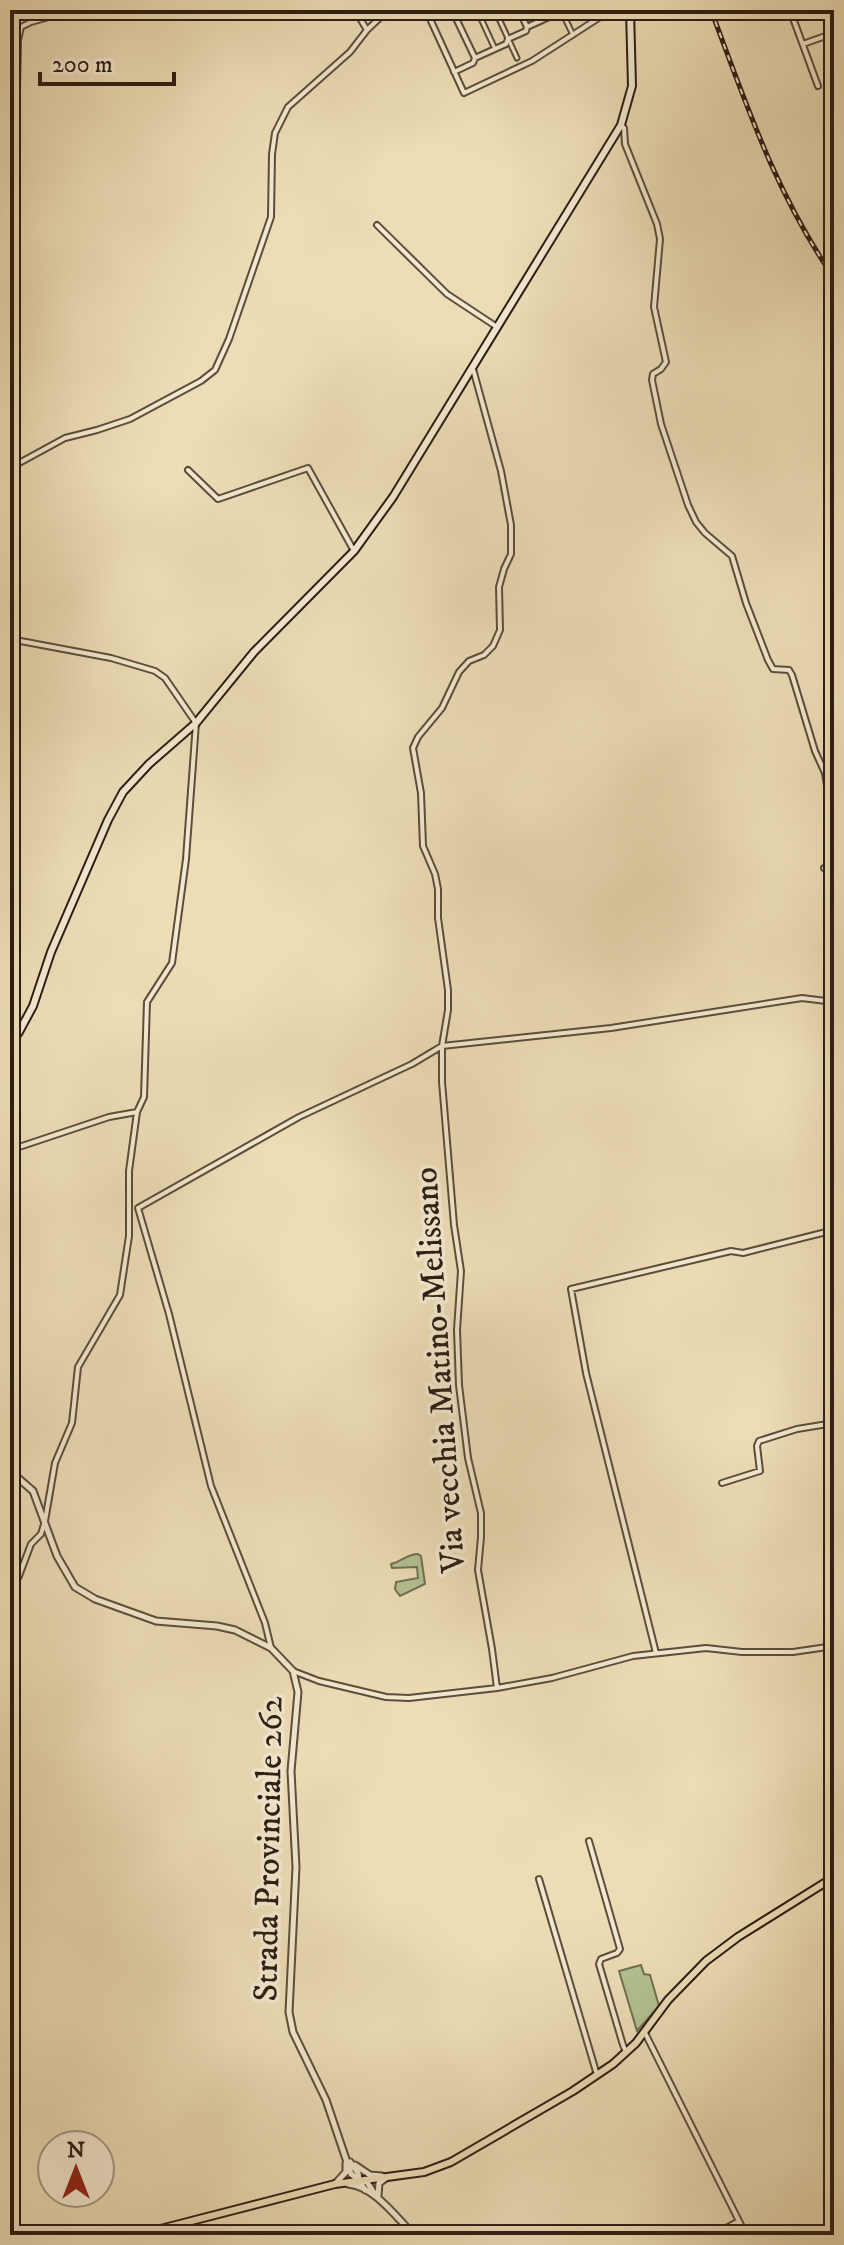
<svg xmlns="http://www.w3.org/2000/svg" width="844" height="2245" font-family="'IM FELL DW Pica',serif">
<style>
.green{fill:#b3c292;stroke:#707052;stroke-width:2}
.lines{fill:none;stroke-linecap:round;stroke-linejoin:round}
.pedestrian-casing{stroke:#5c4d3c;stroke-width:7}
.minor-casing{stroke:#5c4d3c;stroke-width:8}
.tertiary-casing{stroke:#5c4d3c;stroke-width:9}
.secondary-casing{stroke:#2c1d13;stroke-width:10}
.primary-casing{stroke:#2c1d13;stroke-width:10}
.pedestrian{stroke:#f3e9d0;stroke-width:3}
.minor{stroke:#f3e9d0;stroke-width:4}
.tertiary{stroke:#f3e9d0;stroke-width:5}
.secondary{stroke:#f3e9d0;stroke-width:6}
.primary{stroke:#edddb7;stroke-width:6}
.rail-casing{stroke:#2c1d13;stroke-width:5}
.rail{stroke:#f3e9d0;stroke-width:2;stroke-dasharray:6;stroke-linecap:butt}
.labels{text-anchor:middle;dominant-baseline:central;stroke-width:7;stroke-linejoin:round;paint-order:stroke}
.street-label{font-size:34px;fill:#2c1d13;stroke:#f3e9d0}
</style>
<rect width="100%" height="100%" fill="#edddb7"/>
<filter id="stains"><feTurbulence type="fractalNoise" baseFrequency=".0025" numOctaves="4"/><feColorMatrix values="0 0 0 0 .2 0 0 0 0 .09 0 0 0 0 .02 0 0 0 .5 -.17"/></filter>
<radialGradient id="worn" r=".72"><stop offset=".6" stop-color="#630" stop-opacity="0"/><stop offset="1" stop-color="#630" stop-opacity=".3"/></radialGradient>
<path class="green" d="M418,1554l3,2 4,28 -25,12 -5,-7 1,-7 22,-4 -1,-11 -25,1 -1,-4c10,-2 16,-10 27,-10z
M641,1965l3,9 6,1 9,31 -22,25 -18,-60z"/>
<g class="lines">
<defs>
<path id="pedestrian" d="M477,10l18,39
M495,10l22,48
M561,10l12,25"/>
<path id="minor" d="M355,10l12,20
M426,10l38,83 68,-32 79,-51
M452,10l23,48
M519,10l8,17
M790,10l28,76
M803,44l31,-11
M454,72l19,-9 2,-5 31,-14 2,-5 18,-8 1,-4 31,-14 2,-3
M10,107l7,-17 1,-50 3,-13 10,-5 43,-12
M621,125l3,3 1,16 32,80 3,15 -6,68 12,55 -5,7 -8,5 -1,6 9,44 27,81 8,17 9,11 27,23 14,47 22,57 5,9 16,1 3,5 23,76 10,22 9,56
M377,225l70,69 50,33
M473,369l28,102 10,54v29l-7,15 -5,18 1,43 -7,16 -9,9 -15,6 -10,11 -17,36 -24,29 -5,11 8,45 2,53 12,28 3,15v29l10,72v20l-6,36v36l12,143 7,46 -4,59 2,55 9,73 13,55v24l-3,33 14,79 5,39
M10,468l55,-30 32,-8 33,-11 71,-38 14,-11 14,-31 42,-122 1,-63 3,-21 13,-26 62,-55 17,-22 21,-20
M188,470l30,29 90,-31 46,83
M10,639l101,19 44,13 10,7 31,45 -10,136 -14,104 -25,39 -3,95 -7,15 -8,59v65l-9,59 -42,72 -6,56 -17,40 -10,58 -4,13 -10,10 -12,32 -9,17
M824,868l10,-4
M10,1150l99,-33 28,-5
M722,1483l38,-12 -3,-25 2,-5 38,-12 37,-6
M271,1648l-6,-25 -54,-137 -42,-172 -31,-106 161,-91 113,-53 30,-18 169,-18 191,-30 32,4
M656,1653l-70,-280 -15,-84 160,-38 12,2 91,-23
M293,1671l26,10 67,16 23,1 88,-10 55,-10 81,-22 73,-8 36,4h51l41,-6
M589,1841l31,108 -3,4 -16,6 -2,5 24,81 3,7
M539,1879l58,196
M645,2033l101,202
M713,2235l26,-14"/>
<path id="tertiary" d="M10,1471l23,20 24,65 18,31 20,12 61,22 61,5 18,4 36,18 22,23 5,21 -7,79 5,96 -7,145 4,20 33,68 25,74 8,6 6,10
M350,2162l8,11 1,7 8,2 9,14
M355,2165l15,10 12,1
M335,2184l11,-12v-9
M348,2184c26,2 48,33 66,51
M378,2196l1,-13 7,-5"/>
<path id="secondary" d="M10,1044l9,-12 14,-26 18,-54 57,-132 15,-28 26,-28 47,-41 58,-71 100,-101 39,-54 228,-372 11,-39 -2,-76"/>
<path id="primary" d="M137,2235l198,-51 89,-12 27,-10 122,-71 40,-27 23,-21 32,-43 38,-39 32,-24 96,-60"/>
</defs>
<use href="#pedestrian" class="pedestrian-casing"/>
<use href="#minor" class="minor-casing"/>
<use href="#tertiary" class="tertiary-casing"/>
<use href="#secondary" class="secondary-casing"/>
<use href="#primary" class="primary-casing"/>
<use href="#pedestrian" class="pedestrian"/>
<use href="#minor" class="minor"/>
<use href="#tertiary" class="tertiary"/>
<use href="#secondary" class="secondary"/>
<use href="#primary" class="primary"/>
<defs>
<path id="rail" d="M711,10c36,96 64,182 123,268"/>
</defs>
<use href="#rail" class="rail-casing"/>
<use href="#rail" class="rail"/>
</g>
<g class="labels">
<g class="street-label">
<text transform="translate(440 1370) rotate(-94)">Via vecchia Matino-Melissano</text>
<text transform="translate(269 1849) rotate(-89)">Strada Provinciale 262</text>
</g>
</g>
<rect width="844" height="2245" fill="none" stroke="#edddb7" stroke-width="40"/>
<rect x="12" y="12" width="820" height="2221" fill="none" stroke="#2c1d13" stroke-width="4"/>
<rect x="20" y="20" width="804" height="2205" fill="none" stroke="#2c1d13" stroke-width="2"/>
<g transform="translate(76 2169)"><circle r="38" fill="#f3e9d0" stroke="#a39784" stroke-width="2"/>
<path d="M0-6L14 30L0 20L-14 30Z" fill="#8f2418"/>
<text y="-12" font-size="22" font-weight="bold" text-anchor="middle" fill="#2c1d13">N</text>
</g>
<path d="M40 72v12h134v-12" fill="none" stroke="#2c1d13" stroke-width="4"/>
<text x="52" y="72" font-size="24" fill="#2c1d13" stroke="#f3e9d0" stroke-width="6" paint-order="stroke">200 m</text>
<rect width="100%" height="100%" filter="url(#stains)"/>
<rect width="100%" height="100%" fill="url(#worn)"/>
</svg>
